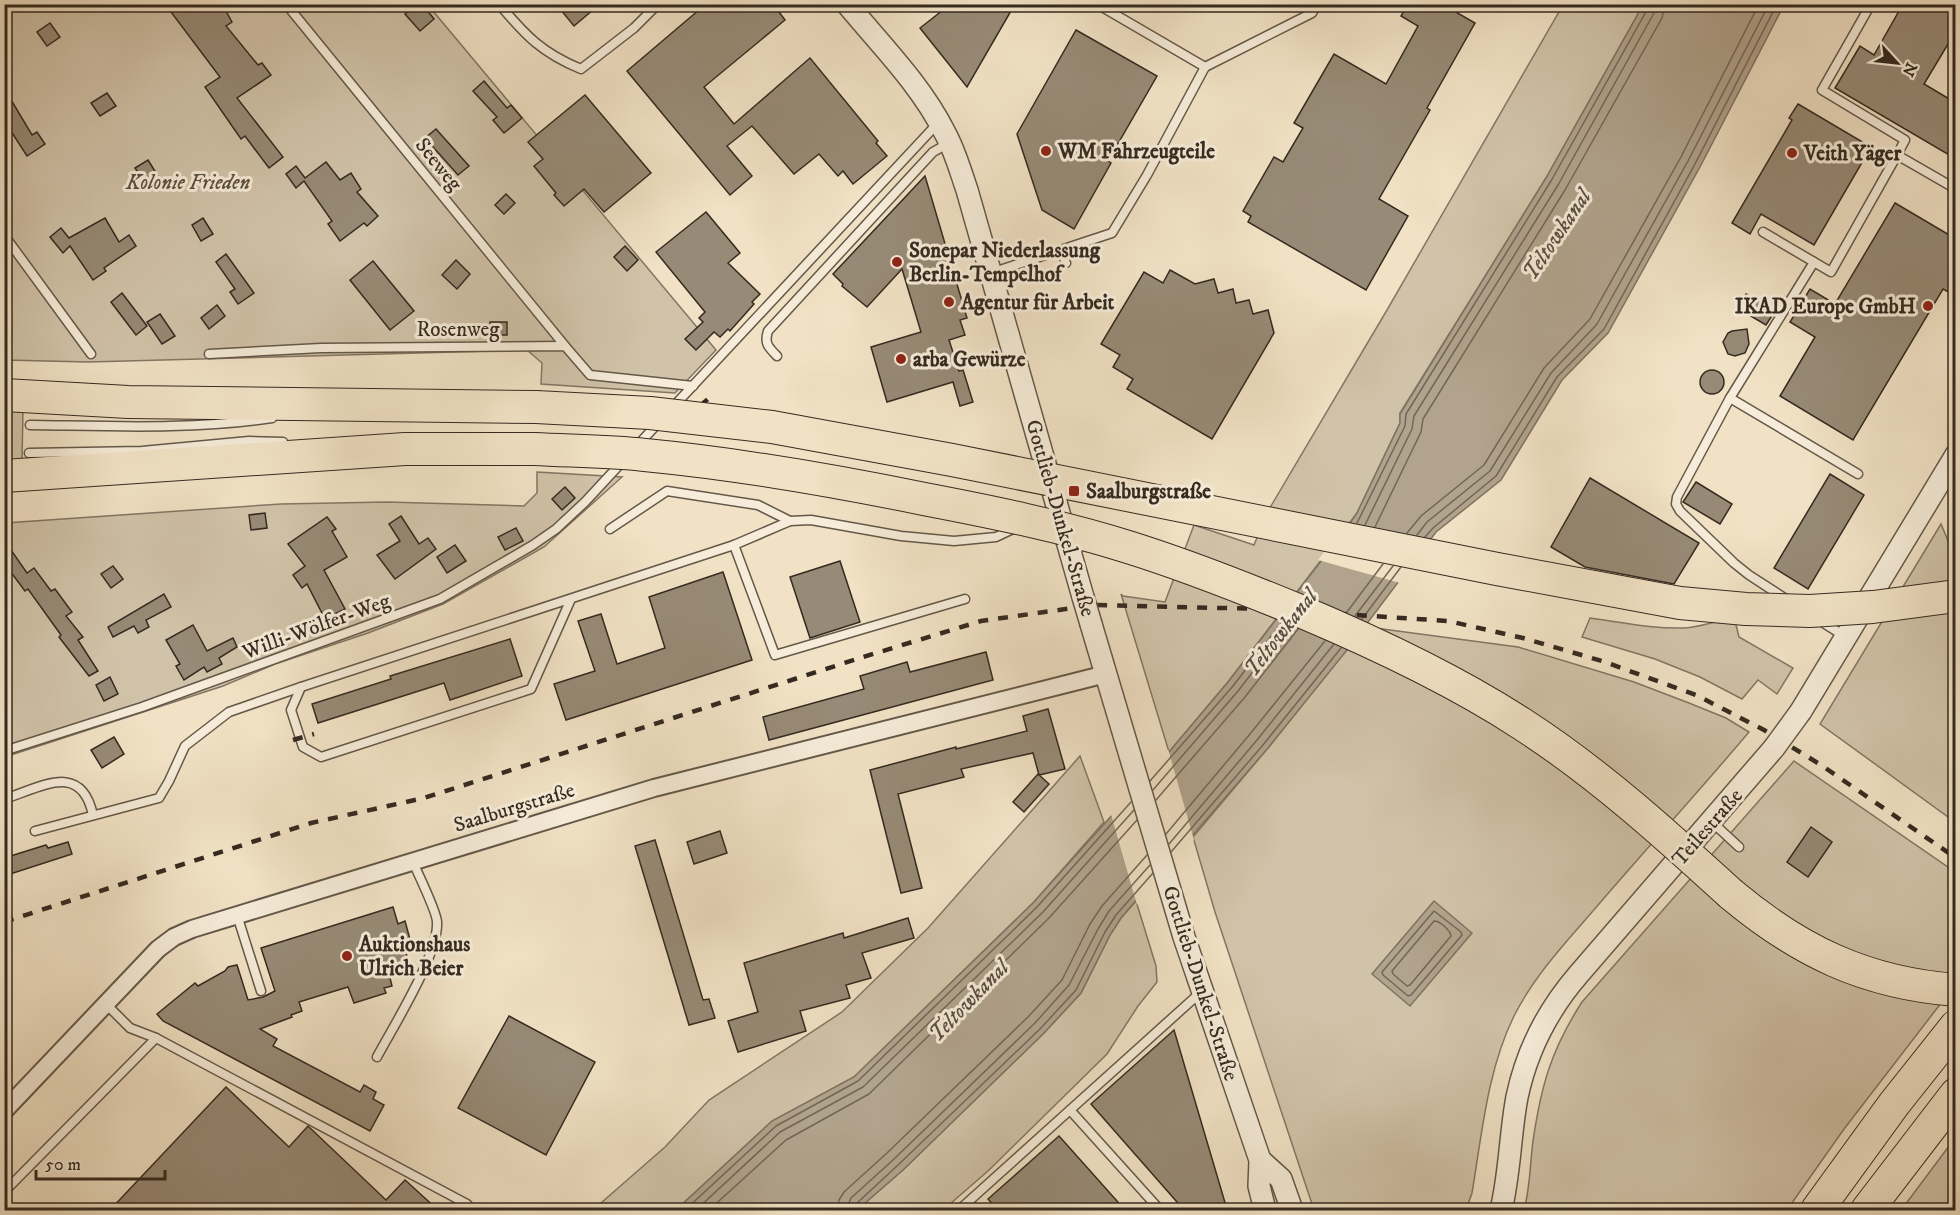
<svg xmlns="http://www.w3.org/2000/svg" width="1960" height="1215" font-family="'IM FELL DW Pica',serif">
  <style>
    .green { fill: #d1c3a9; stroke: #837664; stroke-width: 1.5 }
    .water { fill: #b1a38d; stroke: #7f7361; stroke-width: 1.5 }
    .pier { fill: #f1e2c5 }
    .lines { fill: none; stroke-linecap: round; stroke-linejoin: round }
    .shore { stroke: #736656; stroke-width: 1.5 }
    .building { fill: #978a76; stroke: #352a20; stroke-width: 1.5 }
    .service-casing { stroke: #645849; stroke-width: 11 }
    .minor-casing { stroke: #645849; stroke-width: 20 }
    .tertiary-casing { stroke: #645849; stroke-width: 24 }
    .motorway-casing { stroke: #352a20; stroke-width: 34 }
    .service { stroke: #f6ecd9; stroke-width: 8 }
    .minor { stroke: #f6ecd9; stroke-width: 16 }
    .tertiary { stroke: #f6ecd9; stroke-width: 21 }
    .motorway { stroke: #f1e2c5; stroke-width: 32 }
    .rail { stroke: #352a20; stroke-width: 4.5; stroke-dasharray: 10 10; stroke-linecap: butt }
    .tertiary-bridge-casing { stroke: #645849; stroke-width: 24; stroke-linecap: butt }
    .motorway-bridge-casing { stroke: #352a20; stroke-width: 34; stroke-linecap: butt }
    .tertiary-bridge { stroke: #f6ecd9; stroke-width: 21 }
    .motorway-bridge { stroke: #f1e2c5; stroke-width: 32 }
    .poi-dot { fill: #8f2418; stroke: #f6ecd9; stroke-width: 2 }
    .labels { text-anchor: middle; stroke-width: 6; stroke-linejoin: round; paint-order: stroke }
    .poi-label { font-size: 21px; font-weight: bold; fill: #352a20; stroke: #f6ecd9; text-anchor: start }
    .street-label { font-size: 21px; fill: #352a20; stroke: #f6ecd9 }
    .park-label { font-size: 21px; font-style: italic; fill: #5c5042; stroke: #f6ecd9 }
    .water-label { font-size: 22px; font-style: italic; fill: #5a4e41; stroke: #f6ecd9 }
  </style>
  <rect width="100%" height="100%" fill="#f1e2c5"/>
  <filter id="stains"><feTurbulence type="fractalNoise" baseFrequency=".00333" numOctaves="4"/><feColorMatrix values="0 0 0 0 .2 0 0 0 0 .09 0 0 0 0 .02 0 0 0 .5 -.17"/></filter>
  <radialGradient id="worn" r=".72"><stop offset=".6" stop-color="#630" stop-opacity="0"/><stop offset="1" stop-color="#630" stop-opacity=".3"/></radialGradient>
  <g class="green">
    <path d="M5 4 428 5 716 350 675 393 541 384 542 363 527 350 88 362 5 360Z"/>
    <path d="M1563 5H1643L1546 178 1400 413V423L1357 513 1228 682 1169 752 1121 594 1123 596 1165 602 1194 525 1254 545 1268 511 1387 310Z"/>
    <path d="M5 405 23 408 22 463 5 464Z"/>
    <path d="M537 472 622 477 544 547 443 604 368 633 275 664 223 686 5 757V523L281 504 387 502 524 506 537 493Z"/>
    <path d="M1941 524 1954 555H1955V822L1820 724Z"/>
    <path d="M1590 618C1621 622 1652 629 1684 628 1699 628 1721 618 1735 621L1739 637 1793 668 1777 694 1758 680 1742 699 1700 677 1655 659 1582 637Z"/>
    <path d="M1366 624 1375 628 1518 647 1634 682 1689 703 1726 718 1749 732C1700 790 1649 846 1599 904 1569 939 1535 974 1514 1016 1487 1071 1482 1134 1472 1193L1466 1210H1314L1215 912 1193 837 1268 748Z"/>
    <path d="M1080 756 1104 822 1033 903 854 1077 772 1121 676 1210H593L665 1147 709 1100 842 1012 928 928Z"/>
    <path d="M1794 761 1955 872V985L1844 1129 1787 1210H1524C1530 1189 1530 1164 1533 1141 1541 1086 1551 1050 1582 1002Z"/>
    <path d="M1136 901 1156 966 1157 982 1138 1006 1107 1054 988 1171 943 1210H857L903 1170 1044 1033 1081 993 1110 935 1121 918Z"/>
    <path d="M1955 1138V1210H1901L1902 1209Z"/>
  </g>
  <g class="water">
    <path d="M1643 5H1784L1700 167 1608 333 1562 380 1501 480 1436 532 1347 650 1268 748 1121 918 1110 935 1081 993 1044 1033 903 1170 857 1210H676L772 1121 854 1077 1033 903 1169 752 1228 682 1348 526 1357 513 1400 423V414L1546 178Z"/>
    <path d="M1434 901 1472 933 1410 1006 1372 974Z"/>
  </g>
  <g class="pier">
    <path d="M1345 525 1432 543 1400 583 1318 560Z"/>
    <path d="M1168 749 1194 840 1137 905 1110 811Z"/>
  </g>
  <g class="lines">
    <g class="shore">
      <path d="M1357 523 1405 426 1406 414 1551 181 1647 10 1648 4"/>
      <path d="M1365 525 1412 429 1414 416 1558 185 1654 13 1656 4"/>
      <path d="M1375 527 1421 432 1423 419 1565 190 1662 18 1665 4"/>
      <path d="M1407 533 1421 516 1484 465 1544 368 1590 319 1681 157 1759 4"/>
      <path d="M1417 535 1427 522 1490 471 1551 373 1597 324 1688 161 1769 4"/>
      <path d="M1425 537 1433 528 1496 476 1557 377 1604 329 1695 164 1777 4"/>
      <path d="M1347 612 1383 564"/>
      <path d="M1355 616 1393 566"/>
      <path d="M1362 619 1401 567"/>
      <path d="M1150 781 1233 686 1282 622"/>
      <path d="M1153 790 1238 691 1289 625"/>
      <path d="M1156 800 1245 697 1298 629"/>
      <path d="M1166 834 1250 734 1325 641"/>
      <path d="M1169 844 1257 740 1334 644"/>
      <path d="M1171 852 1263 745 1341 648"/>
      <path d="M1434 911 1461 932 1462 935 1411 995 1408 996 1383 975 1382 972Z"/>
      <path d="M1434 921C1440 921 1450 930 1451 936L1410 985 1407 986 1393 974 1392 971Z"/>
      <path d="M685 1210 776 1126 858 1081 1037 907 1131 802"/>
      <path d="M696 1210 780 1132 863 1087 1043 912 1134 810"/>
      <path d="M709 1210 786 1140 869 1094 1049 918 1137 820"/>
      <path d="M837 1210 839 1200 844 1192 887 1153 1028 1017 1062 980 1090 924 1102 906 1147 855"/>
      <path d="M846 1210 851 1198 893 1160 1035 1023 1069 985 1098 929 1109 911 1150 865"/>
      <path d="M854 1210 856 1204 898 1165 1040 1029 1076 990 1105 932 1116 915 1153 873"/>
    </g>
  </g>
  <g class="building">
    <path d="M165 4H222L232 22 226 26 258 65 262 63 271 75 237 98 283 157 269 168 245 136 241 139 205 87 220 77Z"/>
    <path d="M417 4H422L434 19 420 31 405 14Z"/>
    <path d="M556 4H600L574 26Z"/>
    <path d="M706 4H773L785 20 704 87 734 124 810 58 878 141 876 143 887 156 853 184 843 171 838 176 819 154 794 174 752 126 727 146 752 176 730 195 627 71Z"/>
    <path d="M942 4H1015L967 87 920 28 943 10Z"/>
    <path d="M1408 4H1442L1475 23 1427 108 1430 110 1379 199 1408 216 1366 290 1248 222 1251 216 1243 211 1274 157 1283 162 1303 128 1294 123 1334 54 1386 84 1418 26 1401 16Z"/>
    <path d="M1903 4H1956V41L1951 39 1924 84 1956 103V159L1835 88 1860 46 1874 55Z"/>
    <path d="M50 23 60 37 47 46 37 32Z"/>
    <path d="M1076 30 1157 76 1108 161 1111 163 1074 229 1042 210 1017 134Z"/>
    <path d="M484 81 507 108 511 105 522 118 504 133 493 120 497 117 473 91Z"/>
    <path d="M4 88 32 135 37 132 45 144 27 156 7 125H4Z"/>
    <path d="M107 93 116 106 100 116 91 103Z"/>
    <path d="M585 95 651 173 604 212 584 189 564 206 554 195 556 193 534 166 543 159 528 142Z"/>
    <path d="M1798 104 1871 147 1814 245 1761 214 1750 234 1732 223 1792 120 1789 118Z"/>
    <path d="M436 129 469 166 458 175 425 138Z"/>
    <path d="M148 160 158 176 146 185 135 168Z"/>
    <path d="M326 162 340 180 351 173 361 189 357 192 378 216 367 226 364 223 340 241 328 224 332 221 304 181 296 188 286 174 296 166 305 178Z"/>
    <path d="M925 176 967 318 960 320 965 335 949 340 959 371 963 370 973 402 960 406 953 382 887 402 871 347 921 332 902 269 867 307 842 286 843 284 833 274Z"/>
    <path d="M506 194 515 203 504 214 495 205Z"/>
    <path d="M1895 203 1956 239V296L1943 289 1853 440 1780 396 1815 337 1790 322 1810 289 1835 304Z"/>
    <path d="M706 212 740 253 728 263 760 294 752 302 754 304 730 331 728 329 720 337 714 332 696 350 685 339 703 322 699 318 705 312 656 252Z"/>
    <path d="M105 218 119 242 129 235 136 246 104 268 106 271 93 280 70 246 63 253 50 237 61 228 69 238Z"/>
    <path d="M203 218 213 234 201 241 192 225Z"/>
    <path d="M625 246 638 260 627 271 614 257Z"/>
    <path d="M226 254 254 293 238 304 230 292 235 289 216 262Z"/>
    <path d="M456 260 470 274 457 289 442 275Z"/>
    <path d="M373 261 414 311 390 330 350 280Z"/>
    <path d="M1170 270 1195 284 1214 279 1218 293 1233 289 1236 303 1249 300 1253 314 1268 310 1274 333 1212 439 1127 389 1133 379 1113 367 1120 355 1101 344 1144 272 1163 283Z"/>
    <path d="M122 293 147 326 136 335 111 302Z"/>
    <path d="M1746 294 1775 311 1766 325 1737 308Z"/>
    <path d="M217 305 225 316 209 329 201 318Z"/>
    <path d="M160 314 175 336 162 344 147 322Z"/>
    <rect x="490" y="322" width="17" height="13"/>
    <path d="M1747 329 1749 344 1745 353 1735 356 1728 354 1723 342 1728 333 1732 331Z"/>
    <circle cx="1712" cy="382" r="12"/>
    <path d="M1830 474 1864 495 1808 589 1774 568Z"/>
    <path d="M1590 478 1699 543 1674 584 1585 567 1551 547Z"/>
    <path d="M1696 482 1732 504 1720 524 1683 502Z"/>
    <path d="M565 487 575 498 562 510 552 499Z"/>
    <path d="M265 513 267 528 251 530 249 515Z"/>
    <path d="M401 516 419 544 428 538 436 549 395 579 377 555 400 541 389 524Z"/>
    <path d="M327 517 336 529 332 531 347 557 324 570 345 609 325 619 307 584 302 588 293 575 305 566 288 544Z"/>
    <path d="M516 528 523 541 505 550 498 537Z"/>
    <path d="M4 540 27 573 34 568 51 591 55 589 72 612 66 616 83 637 78 640 98 671 89 676 59 637 61 635 28 589 25 591 4 563Z"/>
    <path d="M455 545 466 561 447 573 437 557Z"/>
    <path d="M840 561 860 622 810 638 790 577Z"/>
    <path d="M113 566 123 579 111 588 101 574Z"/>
    <path d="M723 572 752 660 566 720 554 684 595 671 578 621 601 614 617 664 665 648 649 597Z"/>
    <path d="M164 594 171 607 146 620 149 627 138 633 134 626 113 637 108 627Z"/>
    <path d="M193 625 207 651 233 638 237 647 219 658 222 664 207 672 204 667 184 680 176 666 180 664 166 640Z"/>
    <path d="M510 639 522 676 450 700 444 683 318 723 312 704 391 679 390 676Z"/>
    <path d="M986 652 993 680 769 740 763 717 864 689 860 676 907 662 910 672Z"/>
    <path d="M110 677 118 694 104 701 96 685Z"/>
    <path d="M1048 709 1065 769 1039 775 1033 753 961 769 964 777 898 794 922 888 901 893 870 770 956 747V749L1027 731 1023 716Z"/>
    <path d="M114 737 124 754 102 768 91 750Z"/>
    <path d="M1038 774 1049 784 1024 812 1013 802Z"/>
    <path d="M1811 827 1832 842 1808 877 1787 862Z"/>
    <path d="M720 831 727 853 694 864 687 842Z"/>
    <path d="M655 840 703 1000 709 999 715 1018 689 1025 635 846Z"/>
    <path d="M68 842 72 854 4 876V858L46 845 48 848Z"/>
    <path d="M393 907 398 924 405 921 411 943 404 945 410 968 389 974 392 986 384 988 386 993 354 1003 348 987 299 1002 302 1011 291 1015 292 1017 260 1029 277 1039 273 1046 360 1092 364 1085 376 1092 373 1099 384 1105 370 1131 163 1021 157 1014 195 983 198 986 225 971 228 967 237 965 248 1000 263 997 275 991 261 948Z"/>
    <path d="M908 918 914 938 862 953 871 978 846 985 850 998 800 1011 806 1031 738 1052 728 1021 758 1012 744 963 843 933 844 938Z"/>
    <path d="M509 1016 595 1062 546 1155 458 1108Z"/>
    <path d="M1174 1030 1226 1206 1221 1210H1184L1091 1104Z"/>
    <path d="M226 1087 289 1147 308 1126 386 1200 405 1180 438 1210H110Z"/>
    <path d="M1059 1136 1125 1210H998L988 1199Z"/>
  </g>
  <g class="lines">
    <g class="service-casing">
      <g id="service">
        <path d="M286 4 565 346"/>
        <path d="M499 4C526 36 542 53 581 69L634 28 658 4"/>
        <path d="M1097 4 1205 67"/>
        <path d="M1871 4 1822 90 1905 140 1897 155 1956 189"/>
        <path d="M1763 232 1831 272 1897 155"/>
        <path d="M4 235 91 354"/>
        <path d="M1061 251 1066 263"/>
        <path d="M991 273 1112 233 1147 175 1205 67 1312 13 1317 4"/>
        <path d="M209 354 321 348 565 346 590 375 693 386"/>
        <path d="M777 356C768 347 764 343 768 331L933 152 949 143"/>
        <path d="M1730 398 1858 474"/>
        <path d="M673 407 938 123"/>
        <path d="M30 425C109 426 195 430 272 418"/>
        <path d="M636 447 660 421"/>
        <path d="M29 453 142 451 249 441 283 442"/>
        <path d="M610 529 667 491 758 505 790 521"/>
        <path d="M734 545 775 655 965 599"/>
        <path d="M571 599 531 689 321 757 303 747 291 710 301 687 734 545 790 521 811 520 901 536 954 541 996 537 1015 528"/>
        <path d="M1786 599 1749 575 1734 563 1680 511 1676 504 1677 497 1730 398 1814 262"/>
        <path d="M1819 620 1846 637"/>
        <path d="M4 751 142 707 440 599 533 545 556 529 585 502 623 461"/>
        <path d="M4 799C42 787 81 761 93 815"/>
        <path d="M1712 822 1739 847"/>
        <path d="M35 831 159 798 169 781 185 746 229 712 301 687"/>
        <path d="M237 915 261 991"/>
        <path d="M156 1038 467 1204 472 1210"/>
        <path d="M377 1057C393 1027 439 954 437 922 437 912 418 874 413 862"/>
        <path d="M1070 1110 1201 992"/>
        <path d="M4 1192 156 1038 130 1028 106 1004"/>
        <path d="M959 1210 1070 1110 1160 1210"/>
      </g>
    </g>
    <g class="minor-casing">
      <path id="minor" d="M4 1111 158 949 174 937 192 929 654 788 1106 674"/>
    </g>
    <g class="tertiary-casing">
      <g id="tertiary">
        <path d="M847 4C881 45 921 85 945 133 955 151 960 170 967 190L1083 597"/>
        <path d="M1091 624 1184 937 1260 1160 1259 1186 1265 1210"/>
        <path d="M1801 711 1956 455"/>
        <path d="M1260 1160 1281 1179 1292 1210"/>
        <path d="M1501 1210C1510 1173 1510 1134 1517 1097 1527 1050 1547 1011 1578 975L1774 748"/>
      </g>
    </g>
    <g class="motorway-casing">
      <g id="motorway">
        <path d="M4 395 128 402 536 407"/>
        <path d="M4 476 405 449H534"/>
        <path d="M1731 894C1799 951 1865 983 1956 990"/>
        <path d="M1817 1210 1894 1104 1956 1026"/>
        <path d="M1867 1210 1956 1094"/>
      </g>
    </g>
    <use href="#service" class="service"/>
    <use href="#minor" class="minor"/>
    <use href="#tertiary" class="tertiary"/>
    <use href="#motorway" class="motorway"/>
    <g class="rail">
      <path d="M700 406 708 399"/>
      <path d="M293 740 314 734"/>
      <path d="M4 922 311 823 424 798 860 658 981 621 1094 605 1265 609 1448 621 1523 638 1602 661 1696 695 1764 730 1821 765 1956 858"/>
    </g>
    <g class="tertiary-bridge-casing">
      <g id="tertiary-bridge">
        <path d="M1083 597 1091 624"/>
        <path d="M1774 748 1801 711"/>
      </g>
    </g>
    <g class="motorway-bridge-casing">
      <g id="motorway-bridge">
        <path d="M536 407 650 413 772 427 952 460 1497 569 1680 603 1746 609 1810 611 1873 607 1956 596"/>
        <path d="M534 449C571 451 608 451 645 455 739 464 831 480 924 499 992 512 1061 526 1128 547 1186 565 1244 588 1300 611 1376 643 1453 679 1522 724 1598 773 1664 833 1731 894"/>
      </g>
    </g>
    <use href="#tertiary-bridge" class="tertiary-bridge"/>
    <use href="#motorway-bridge" class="motorway-bridge"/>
  </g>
  <g class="poi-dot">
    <circle cx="1046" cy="151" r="6"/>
    <circle cx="1792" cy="153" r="6"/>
    <circle cx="897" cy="262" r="6"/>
    <circle cx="949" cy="302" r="6"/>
    <circle cx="1928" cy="306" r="6"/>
    <circle cx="901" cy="359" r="6"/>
    <rect x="1068" y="485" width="12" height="12" rx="3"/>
    <circle cx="347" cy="956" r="6"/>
  </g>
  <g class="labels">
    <g class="poi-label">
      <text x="1058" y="158">WM Fahrzeugteile</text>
      <text x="1804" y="160">Veith Yäger</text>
      <text x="909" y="257">Sonepar Niederlassung<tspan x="909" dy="24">Berlin-Tempelhof</tspan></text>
      <text x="961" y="309">Agentur für Arbeit</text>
      <text x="1916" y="313" text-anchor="end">IKAD Europe GmbH</text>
      <text x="913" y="366">arba Gewürze</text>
      <text x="1086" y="498">Saalburgstraße</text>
      <text x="359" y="951">Auktionshaus<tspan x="359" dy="24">Ulrich Beier</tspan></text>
    </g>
    <g class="street-label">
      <text transform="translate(439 164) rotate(51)" y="7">Seeweg</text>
      <text x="458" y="336">Rosenweg</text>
      <text transform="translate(1061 518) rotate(74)" y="7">Gottlieb-Dunkel-Straße</text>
      <text transform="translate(316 626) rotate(-20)" y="7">Willi-Wölfer-Weg</text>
      <text transform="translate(514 807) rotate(-17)" y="7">Saalburgstraße</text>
      <text transform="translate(1707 827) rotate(-49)" y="7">Teilestraße</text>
      <text transform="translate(1201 983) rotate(72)" y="7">Gottlieb-Dunkel-Straße</text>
    </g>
    <g class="park-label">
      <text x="188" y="189">Kolonie Frieden</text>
    </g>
    <g class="water-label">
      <text transform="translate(1556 234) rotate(-56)" y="8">Teltowkanal</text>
      <text transform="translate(1280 632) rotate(-52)" y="8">Teltowkanal</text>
      <text transform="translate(968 1000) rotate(-46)" y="8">Teltowkanal</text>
    </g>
  </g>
  <rect width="1960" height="1215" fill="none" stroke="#f1e2c5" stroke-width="24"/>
  <rect x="6" y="6" width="1948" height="1203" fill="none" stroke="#352a20" stroke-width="3"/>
  <rect x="12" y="12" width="1936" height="1191" fill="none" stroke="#352a20" stroke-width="1.5"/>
  <g transform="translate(1897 63) rotate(117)" stroke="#f6ecd9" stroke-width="4.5" paint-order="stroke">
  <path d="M0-4.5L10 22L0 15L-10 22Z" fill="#352a20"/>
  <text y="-9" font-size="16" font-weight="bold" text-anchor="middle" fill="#352a20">N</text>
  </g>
  <path d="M36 1170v9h129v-9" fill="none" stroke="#352a20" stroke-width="3"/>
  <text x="45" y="1170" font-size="18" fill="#352a20" stroke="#f6ecd9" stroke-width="4.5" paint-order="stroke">50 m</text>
  <rect width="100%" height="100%" filter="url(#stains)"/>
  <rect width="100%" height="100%" fill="url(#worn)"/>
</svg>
